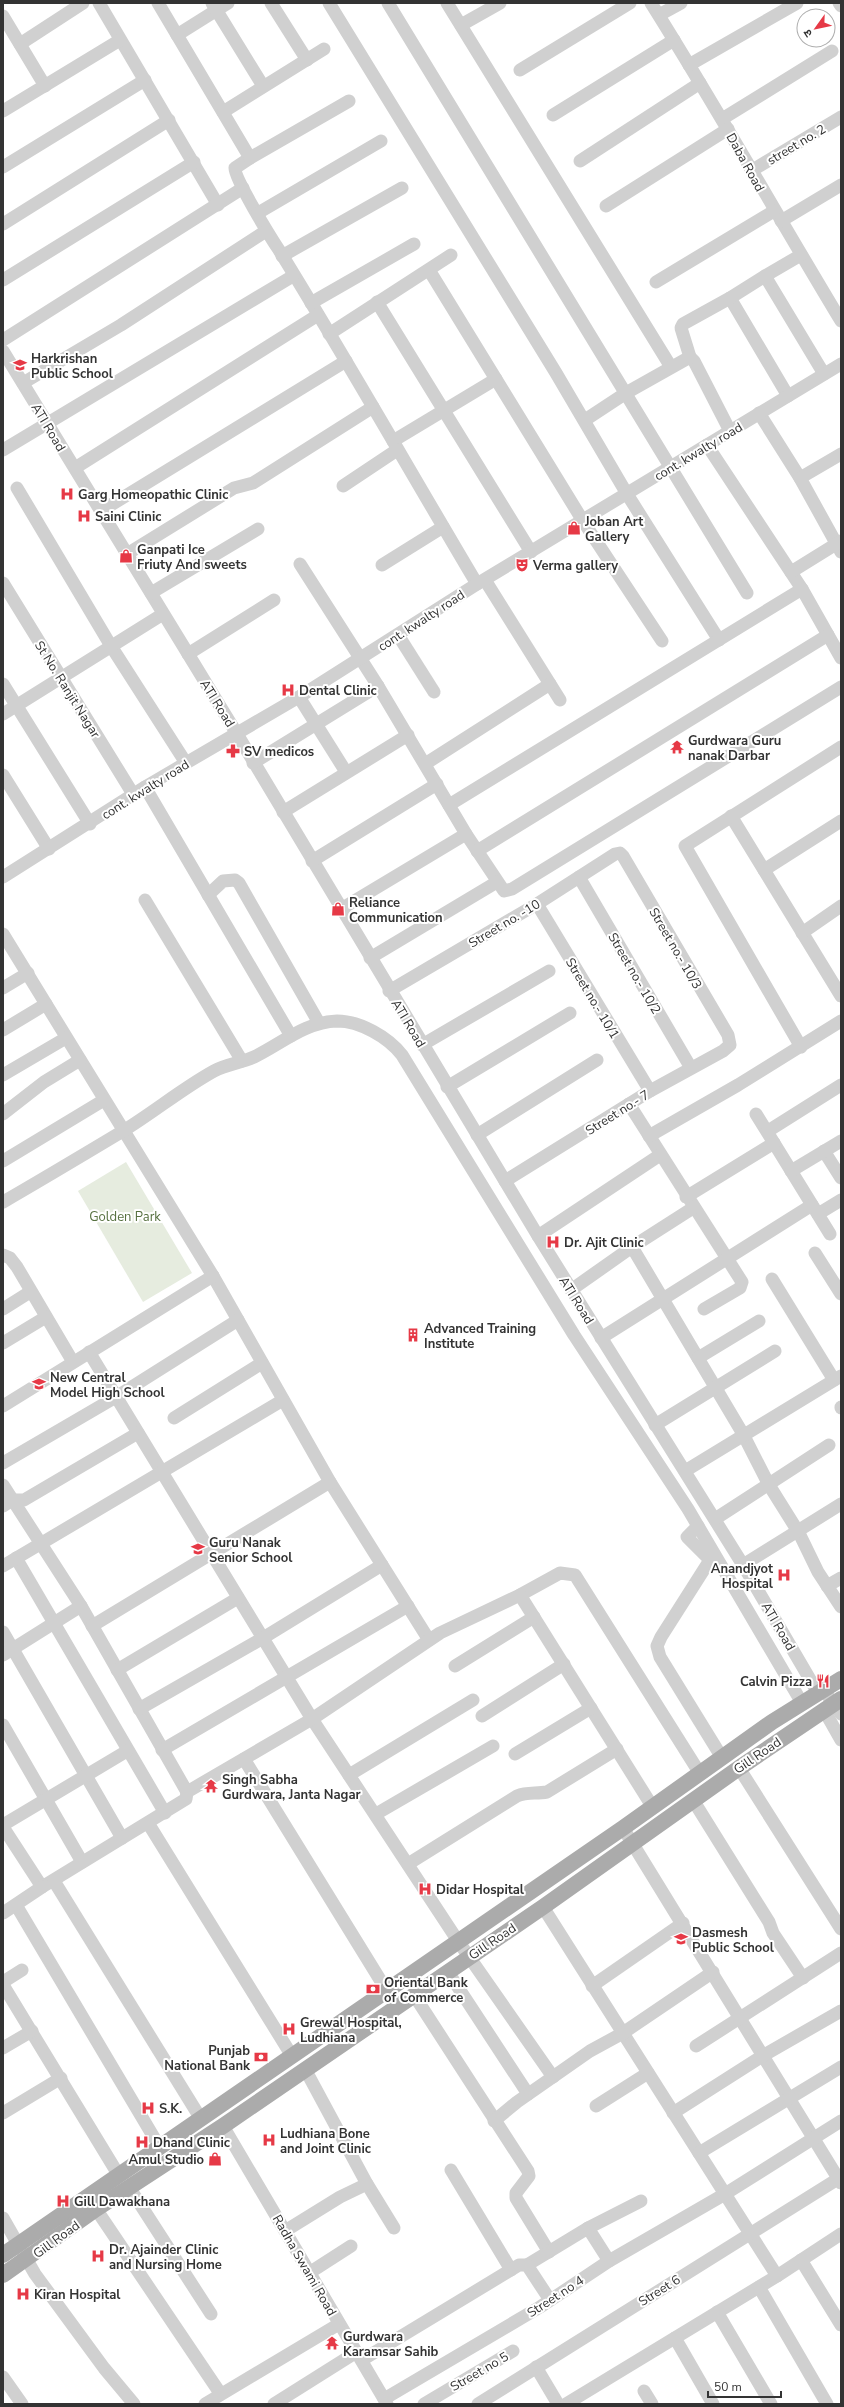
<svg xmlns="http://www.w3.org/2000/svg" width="844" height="2407" font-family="'Nunito Sans','Noto Sans Devanagari',sans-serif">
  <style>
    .green { fill: #e6ecdf }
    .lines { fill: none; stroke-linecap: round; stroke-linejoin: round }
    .minor { stroke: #d0d0d0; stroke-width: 13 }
    .major { stroke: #ababab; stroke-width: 16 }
    .labels { text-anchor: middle; stroke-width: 4; stroke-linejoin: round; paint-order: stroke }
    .street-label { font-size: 13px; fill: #333; stroke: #fff }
    .poi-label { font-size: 13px; font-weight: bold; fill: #333; stroke: #fff; text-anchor: start }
    .park-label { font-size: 13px; fill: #56703f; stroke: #fff }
  </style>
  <rect width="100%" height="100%" fill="#fff"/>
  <path class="green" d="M126 1162 192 1273 143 1302 78 1191Z"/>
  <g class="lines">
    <g class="minor">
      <path d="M99 3 218 205"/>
      <path d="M158 3 177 35 228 3"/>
      <path d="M212 3 263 86"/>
      <path d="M271 3 307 60"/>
      <path d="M329 3 556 373 627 494 719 640"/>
      <path d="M388 3 747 593"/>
      <path d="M447 3 671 367"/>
      <path d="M651 3C717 108 777 215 841 321"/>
      <path d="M839 3 841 6"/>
      <path d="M659 15 681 3"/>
      <path d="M3 16 45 86"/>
      <path d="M461 25 500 3"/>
      <path d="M177 35 250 158 235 168C234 178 271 238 279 250 347 360 411 473 477 584"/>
      <path d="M20 44 83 3"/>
      <path d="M689 65 797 3"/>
      <path d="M520 70 630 3"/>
      <path d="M3 111 120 40"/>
      <path d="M223 112 324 49"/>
      <path d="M553 115 674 40"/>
      <path d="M722 119 832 51"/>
      <path d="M250 158 349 101"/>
      <path d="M580 161 700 83"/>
      <path d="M3 167 145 80"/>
      <path d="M751 171 841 117"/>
      <path d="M606 206 728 129"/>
      <path d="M258 213 381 141"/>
      <path d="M781 221 841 185"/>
      <path d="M3 224 169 120"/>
      <path d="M801 255 765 276 824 374"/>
      <path d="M282 256 402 188"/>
      <path d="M429 270 583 521 662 641"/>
      <path d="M765 276 730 298 788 396"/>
      <path d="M3 280 194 162"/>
      <path d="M656 282 774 211"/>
      <path d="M730 298 683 324 681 328 690 357 694 361 730 431"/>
      <path d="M377 302 531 552"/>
      <path d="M311 303 414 244"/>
      <path d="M329 334 451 255"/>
      <path d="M3 340 243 188"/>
      <path d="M3 351 237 734 538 1236 743 1565 818 1693"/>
      <path d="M23 383 121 325 266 231"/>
      <path d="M759 413 800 478 841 552"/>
      <path d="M585 420 626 393 690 357"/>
      <path d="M393 441 496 379"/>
      <path d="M707 445 802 589 841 658"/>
      <path d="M3 450 293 276"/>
      <path d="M75 468 318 315"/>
      <path d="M800 478 841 454"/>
      <path d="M343 486 397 450"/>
      <path d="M17 488 111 646 186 763"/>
      <path d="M101 511 346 361"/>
      <path d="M127 554 234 488 253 483 373 407"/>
      <path d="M300 564 378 686 466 834 504 891 512 889 841 687"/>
      <path d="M382 565 443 527"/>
      <path d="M791 572 841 541"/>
      <path d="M485 580 560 700"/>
      <path d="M3 583 133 794"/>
      <path d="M151 593 258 529"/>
      <path d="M398 635 434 692"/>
      <path d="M188 654 274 600"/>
      <path d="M3 684 90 824"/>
      <path d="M299 697 346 772"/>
      <path d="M3 714 163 614"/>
      <path d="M253 763 378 686"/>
      <path d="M425 764 550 684"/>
      <path d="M3 775 49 849"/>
      <path d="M145 787 291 1036"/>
      <path d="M449 805 802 589"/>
      <path d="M283 812 408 735"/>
      <path d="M731 816 841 996"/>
      <path d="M477 851 828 635"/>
      <path d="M312 861 437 784"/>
      <path d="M764 870 841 821"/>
      <path d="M3 877 145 787 299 697 477 584 841 364"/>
      <path d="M579 877 691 1068"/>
      <path d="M208 895 223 881 235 880 239 883 319 1023"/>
      <path d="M145 900 242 1061"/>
      <path d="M537 904 650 1091"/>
      <path d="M341 909 466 834"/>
      <path d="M802 933 841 906"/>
      <path d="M3 934 213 1276 330 1482 429 1640"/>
      <path d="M370 958 497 882"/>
      <path d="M3 988 28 973"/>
      <path d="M389 991 537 904 615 854 620 853 623 856 728 1035 730 1045 723 1051 650 1091 505 1181"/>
      <path d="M3 1030 46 1004"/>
      <path d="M422 1045 549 971"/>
      <path d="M801 1047 685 846 841 747"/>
      <path d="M3 1075 66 1038"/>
      <path d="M447 1087 570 1013"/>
      <path d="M629 1104 742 1282 740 1288 704 1309"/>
      <path d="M3 1114 44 1082 80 1060"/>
      <path d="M756 1114 830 1234"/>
      <path d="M768 1131 841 1085"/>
      <path d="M477 1135 597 1060"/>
      <path d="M649 1136 738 1085 841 1021"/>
      <path d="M824 1151 841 1178"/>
      <path d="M3 1161 104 1100"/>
      <path d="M791 1171 841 1141"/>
      <path d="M686 1197 774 1143"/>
      <path d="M3 1202C43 1179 83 1155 123 1131 154 1112 183 1088 214 1071 227 1064 241 1063 254 1057 281 1044 305 1022 337 1021 360 1021 388 1037 402 1055L574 1335 688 1509 802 1703"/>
      <path d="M818 1214 841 1200"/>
      <path d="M538 1236 660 1155"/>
      <path d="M632 1247 743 1434 769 1485 799 1533 818 1572 841 1607"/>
      <path d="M815 1253 841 1294"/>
      <path d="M3 1255 10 1258 17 1267 73 1362"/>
      <path d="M772 1279 834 1380"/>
      <path d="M571 1290 632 1247 693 1208"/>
      <path d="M3 1309 30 1292"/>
      <path d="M601 1338 812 1205"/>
      <path d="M3 1343 46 1317"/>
      <path d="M89 1352 312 1719 458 1941 553 2077"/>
      <path d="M698 1358 759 1321"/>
      <path d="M3 1406 213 1276"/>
      <path d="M841 1407V1408"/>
      <path d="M174 1418 262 1363"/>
      <path d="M655 1425 775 1351"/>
      <path d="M3 1463 116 1397 238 1320"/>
      <path d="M685 1471 841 1376"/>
      <path d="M3 1485 81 1606 187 1792 312 1719 440 1633 520 1595 560 1573 575 1575 699 1772"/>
      <path d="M3 1506 12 1500H24L138 1433"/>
      <path d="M715 1519 829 1445"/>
      <path d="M698 1526 687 1537 710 1560 661 1637 657 1646 660 1657 721 1756"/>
      <path d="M16 1558 165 1813"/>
      <path d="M743 1565 841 1504"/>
      <path d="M3 1566 283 1400"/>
      <path d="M827 1586 841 1578"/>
      <path d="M520 1595 652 1806"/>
      <path d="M92 1626 330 1482"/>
      <path d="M3 1632 122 1838"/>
      <path d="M3 1655 81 1606"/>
      <path d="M455 1666 534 1617"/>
      <path d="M117 1670 238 1598"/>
      <path d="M828 1696 841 1714"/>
      <path d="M139 1709 263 1638 382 1565"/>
      <path d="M824 1710 841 1740"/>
      <path d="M482 1716 564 1664"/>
      <path d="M3 1725 82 1862"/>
      <path d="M162 1750 408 1606"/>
      <path d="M515 1754 591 1708"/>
      <path d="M244 1759 387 1991"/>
      <path d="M739 1768 841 1929"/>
      <path d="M349 1775 473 1700"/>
      <path d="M693 1800 769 1922 773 1933 803 1978"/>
      <path d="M376 1814 493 1746"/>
      <path d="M148 1823 292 2056"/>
      <path d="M3 1825 127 1751"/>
      <path d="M3 1827 42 1887 186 1799 187 1792"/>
      <path d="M623 1828 841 2183"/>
      <path d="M408 1864 517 1796C527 1792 536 1794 547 1792L617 1749"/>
      <path d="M54 1881 201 2119"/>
      <path d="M16 1905 159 2146"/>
      <path d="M543 1907 777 2276"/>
      <path d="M3 1913 42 1887"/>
      <path d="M448 1972 528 2094"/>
      <path d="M3 1982 22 1970"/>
      <path d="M3 1985 118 2174"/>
      <path d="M592 1986 683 1923"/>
      <path d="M414 1995 528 2171 529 2176 516 2193V2198L549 2252"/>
      <path d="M696 2046 841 1953"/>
      <path d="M3 2048 32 2031"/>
      <path d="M305 2069 367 2184 394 2228"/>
      <path d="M596 2106 648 2073"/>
      <path d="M3 2113 61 2078"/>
      <path d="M673 2113 764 2055 841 2011"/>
      <path d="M494 2121 517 2102 590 2051 623 2033 713 1972"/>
      <path d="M223 2126 387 2404"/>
      <path d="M699 2153 841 2067"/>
      <path d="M451 2170 511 2270"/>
      <path d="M129 2187 211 2314"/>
      <path d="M96 2209 220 2393"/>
      <path d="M3 2218 35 2274 104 2368 134 2404"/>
      <path d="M588 2228 641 2201"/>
      <path d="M285 2231 340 2197 367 2184"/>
      <path d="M801 2260 841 2325"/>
      <path d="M527 2265 588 2228 609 2261"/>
      <path d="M309 2273 351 2246"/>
      <path d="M759 2287 827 2404"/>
      <path d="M717 2312 771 2404"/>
      <path d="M675 2338 713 2404"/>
      <path d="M362 2360 519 2265H527L550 2300"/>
      <path d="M536 2367 558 2404"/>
      <path d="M3 2377 22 2404"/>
      <path d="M644 2391 652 2404"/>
      <path d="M384 2399 540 2307 609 2261 725 2194 841 2121"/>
      <path d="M205 2404 339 2324"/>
      <path d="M274 2404 355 2353"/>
      <path d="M424 2404 513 2351"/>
      <path d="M478 2404 841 2177"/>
      <path d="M566 2404 777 2276 841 2234"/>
    </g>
    <g class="major">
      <path d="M3 2255 623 1828 772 1722 841 1679"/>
      <path d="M3 2275 96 2209 223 2126 543 1907 739 1768 841 1699"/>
    </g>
  </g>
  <defs>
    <g id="school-bare" transform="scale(1.08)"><path d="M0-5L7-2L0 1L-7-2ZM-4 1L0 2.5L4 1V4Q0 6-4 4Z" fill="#e63946" stroke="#fff" stroke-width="2.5" paint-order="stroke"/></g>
    <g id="hospital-bare" transform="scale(1.08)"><path d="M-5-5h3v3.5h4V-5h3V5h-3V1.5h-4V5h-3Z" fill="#e63946" stroke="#fff" stroke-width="2.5" paint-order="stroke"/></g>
    <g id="shop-bare" transform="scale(1.08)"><path d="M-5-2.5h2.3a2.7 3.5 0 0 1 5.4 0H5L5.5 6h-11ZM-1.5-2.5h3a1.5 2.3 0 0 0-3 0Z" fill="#e63946" stroke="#fff" stroke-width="2.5" paint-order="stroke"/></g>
    <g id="theatre-bare" transform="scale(1.08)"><path d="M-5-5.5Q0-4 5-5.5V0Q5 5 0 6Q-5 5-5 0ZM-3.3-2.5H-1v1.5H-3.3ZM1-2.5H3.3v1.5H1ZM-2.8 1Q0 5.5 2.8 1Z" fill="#e63946" stroke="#fff" stroke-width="2.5" paint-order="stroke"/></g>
    <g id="temple-bare" transform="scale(1.08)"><path d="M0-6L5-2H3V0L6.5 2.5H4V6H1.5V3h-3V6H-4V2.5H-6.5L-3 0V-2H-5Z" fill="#e63946" stroke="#fff" stroke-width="2.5" paint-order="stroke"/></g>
    <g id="pharmacy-bare" transform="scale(1.08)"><path d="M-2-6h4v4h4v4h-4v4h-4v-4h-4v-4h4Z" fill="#e63946" stroke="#fff" stroke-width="2.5" paint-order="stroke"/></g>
    <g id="building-bare" transform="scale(1.08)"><path d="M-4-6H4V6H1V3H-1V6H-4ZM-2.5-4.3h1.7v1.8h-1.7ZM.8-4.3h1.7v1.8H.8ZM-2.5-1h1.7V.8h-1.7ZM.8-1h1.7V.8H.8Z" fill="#e63946" stroke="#fff" stroke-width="2.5" paint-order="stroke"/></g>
    <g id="restaurant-bare" transform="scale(1.08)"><path d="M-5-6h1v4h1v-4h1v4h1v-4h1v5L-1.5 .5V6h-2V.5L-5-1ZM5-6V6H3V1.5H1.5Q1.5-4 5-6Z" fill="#e63946" stroke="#fff" stroke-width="2.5" paint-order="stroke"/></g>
    <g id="bank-bare" transform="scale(1.08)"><path d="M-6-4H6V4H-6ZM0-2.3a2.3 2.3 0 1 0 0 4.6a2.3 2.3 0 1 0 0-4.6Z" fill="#e63946" stroke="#fff" stroke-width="2.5" paint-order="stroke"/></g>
  </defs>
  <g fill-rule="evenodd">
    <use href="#school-bare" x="20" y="365"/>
    <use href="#hospital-bare" x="67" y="494"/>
    <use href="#hospital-bare" x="84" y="516"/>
    <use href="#shop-bare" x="574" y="528"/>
    <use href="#shop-bare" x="126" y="556"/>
    <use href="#theatre-bare" x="522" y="565"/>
    <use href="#hospital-bare" x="288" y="690"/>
    <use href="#temple-bare" x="677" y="747"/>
    <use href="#pharmacy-bare" x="233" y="751"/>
    <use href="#shop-bare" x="338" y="909"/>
    <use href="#hospital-bare" x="553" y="1242"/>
    <use href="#building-bare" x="413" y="1335"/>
    <use href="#school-bare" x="39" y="1384"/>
    <use href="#school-bare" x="198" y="1549"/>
    <use href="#hospital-bare" x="784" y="1575"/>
    <use href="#restaurant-bare" x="823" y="1681"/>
    <use href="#temple-bare" x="211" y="1786"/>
    <use href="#hospital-bare" x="425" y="1889"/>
    <use href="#school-bare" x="681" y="1939"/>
    <use href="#bank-bare" x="373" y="1989"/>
    <use href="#hospital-bare" x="289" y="2029"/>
    <use href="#bank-bare" x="261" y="2057"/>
    <use href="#hospital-bare" x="148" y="2108"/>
    <use href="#hospital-bare" x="269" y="2140"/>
    <use href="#hospital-bare" x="142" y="2142"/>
    <use href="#shop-bare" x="215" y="2159"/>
    <use href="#hospital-bare" x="63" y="2201"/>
    <use href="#hospital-bare" x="98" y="2256"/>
    <use href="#hospital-bare" x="23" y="2294"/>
    <use href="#temple-bare" x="332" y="2343"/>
  </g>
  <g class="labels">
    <g class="street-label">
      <text transform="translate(796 144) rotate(-31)" y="5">street no. 2</text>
      <text transform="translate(746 162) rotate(61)" y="5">Daba Road</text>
      <text transform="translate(49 427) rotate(59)" y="5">ATI Road</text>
      <text transform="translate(698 451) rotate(-31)" y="5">cont. kwalty road</text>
      <text transform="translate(421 620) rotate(-33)" y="5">cont. kwalty road</text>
      <text transform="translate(68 689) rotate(58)" y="5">St No. Ranjit Nagar</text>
      <text transform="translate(218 703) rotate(58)" y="5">ATI Road</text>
      <text transform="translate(145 789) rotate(-32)" y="5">cont. kwalty road</text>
      <text transform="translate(504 923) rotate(-31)" y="5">Street no. -10</text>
      <text transform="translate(676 948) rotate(60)" y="5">Street no.- 10/3</text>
      <text transform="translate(635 973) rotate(60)" y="5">Street no.- 10/2</text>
      <text transform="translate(593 998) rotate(59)" y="5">Street no.- 10/1</text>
      <text transform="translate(409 1023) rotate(59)" y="5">ATI Road</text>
      <text transform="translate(617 1112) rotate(-32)" y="5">Street no.- 7</text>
      <text transform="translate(577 1300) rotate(58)" y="5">ATI Road</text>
      <text transform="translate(779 1626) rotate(60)" y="5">ATI Road</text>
      <text transform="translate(757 1755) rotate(-34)" y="5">Gill Road</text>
      <text transform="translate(492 1941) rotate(-34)" y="5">Gill Road</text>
      <text transform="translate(56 2239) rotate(-36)" y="5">Gill Road</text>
      <text transform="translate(305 2265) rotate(60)" y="5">Radha Swami Road</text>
      <text transform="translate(659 2290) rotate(-32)" y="5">Street 6</text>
      <text transform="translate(555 2296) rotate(-33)" y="5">Street no 4</text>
      <text transform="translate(479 2371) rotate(-30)" y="5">Street no 5</text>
    </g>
    <g class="poi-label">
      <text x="31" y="363">Harkrishan<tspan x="31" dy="15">Public School</tspan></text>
      <text x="78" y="499">Garg Homeopathic Clinic</text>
      <text x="95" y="521">Saini Clinic</text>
      <text x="585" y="526">Joban Art<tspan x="585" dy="15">Gallery</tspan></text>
      <text x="137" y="554">Ganpati Ice<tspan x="137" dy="15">Friuty And sweets</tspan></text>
      <text x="533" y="570">Verma gallery</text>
      <text x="299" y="695">Dental Clinic</text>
      <text x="688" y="745">Gurdwara Guru<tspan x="688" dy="15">nanak Darbar</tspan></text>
      <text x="244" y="756">SV medicos</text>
      <text x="349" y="907">Reliance<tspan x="349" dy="15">Communication</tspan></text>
      <text x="564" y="1247">Dr. Ajit Clinic</text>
      <text x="424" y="1333">Advanced Training<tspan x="424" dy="15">Institute</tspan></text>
      <text x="50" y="1382">New Central<tspan x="50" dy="15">Model High School</tspan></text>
      <text x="209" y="1547">Guru Nanak<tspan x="209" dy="15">Senior School</tspan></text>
      <text x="773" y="1573" text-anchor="end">Anandjyot<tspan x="773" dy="15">Hospital</tspan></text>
      <text x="812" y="1686" text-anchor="end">Calvin Pizza</text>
      <text x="222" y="1784">Singh Sabha<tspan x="222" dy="15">Gurdwara, Janta Nagar</tspan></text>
      <text x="436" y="1894">Didar Hospital</text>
      <text x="692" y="1937">Dasmesh<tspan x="692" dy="15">Public School</tspan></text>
      <text x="384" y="1987">Oriental Bank<tspan x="384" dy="15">of Commerce</tspan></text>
      <text x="300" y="2027">Grewal Hospital,<tspan x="300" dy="15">Ludhiana</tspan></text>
      <text x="250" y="2055" text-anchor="end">Punjab<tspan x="250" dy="15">National Bank</tspan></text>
      <text x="159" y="2113">S.K.</text>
      <text x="280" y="2138">Ludhiana Bone<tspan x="280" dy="15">and Joint Clinic</tspan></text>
      <text x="153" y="2147">Dhand Clinic</text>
      <text x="204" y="2164" text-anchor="end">Amul Studio</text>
      <text x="74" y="2206">Gill Dawakhana</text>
      <text x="109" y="2254">Dr. Ajainder Clinic<tspan x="109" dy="15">and Nursing Home</tspan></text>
      <text x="34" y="2299">Kiran Hospital</text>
      <text x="343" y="2341">Gurdwara<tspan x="343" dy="15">Karamsar Sahib</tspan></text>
    </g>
    <g class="park-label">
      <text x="125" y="1221">Golden Park</text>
    </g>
  </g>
  <rect width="844" height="2407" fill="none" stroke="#333333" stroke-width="8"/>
  <g transform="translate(816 28) rotate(237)"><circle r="19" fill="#ffffff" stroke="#adadad"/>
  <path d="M0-3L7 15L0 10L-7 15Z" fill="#e63946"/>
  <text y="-6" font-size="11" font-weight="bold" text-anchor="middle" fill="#333333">उ</text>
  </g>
  <path d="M708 2391v6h73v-6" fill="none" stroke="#333333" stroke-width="2"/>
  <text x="714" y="2391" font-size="12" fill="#333333" stroke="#ffffff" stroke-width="3" paint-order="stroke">50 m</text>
</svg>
